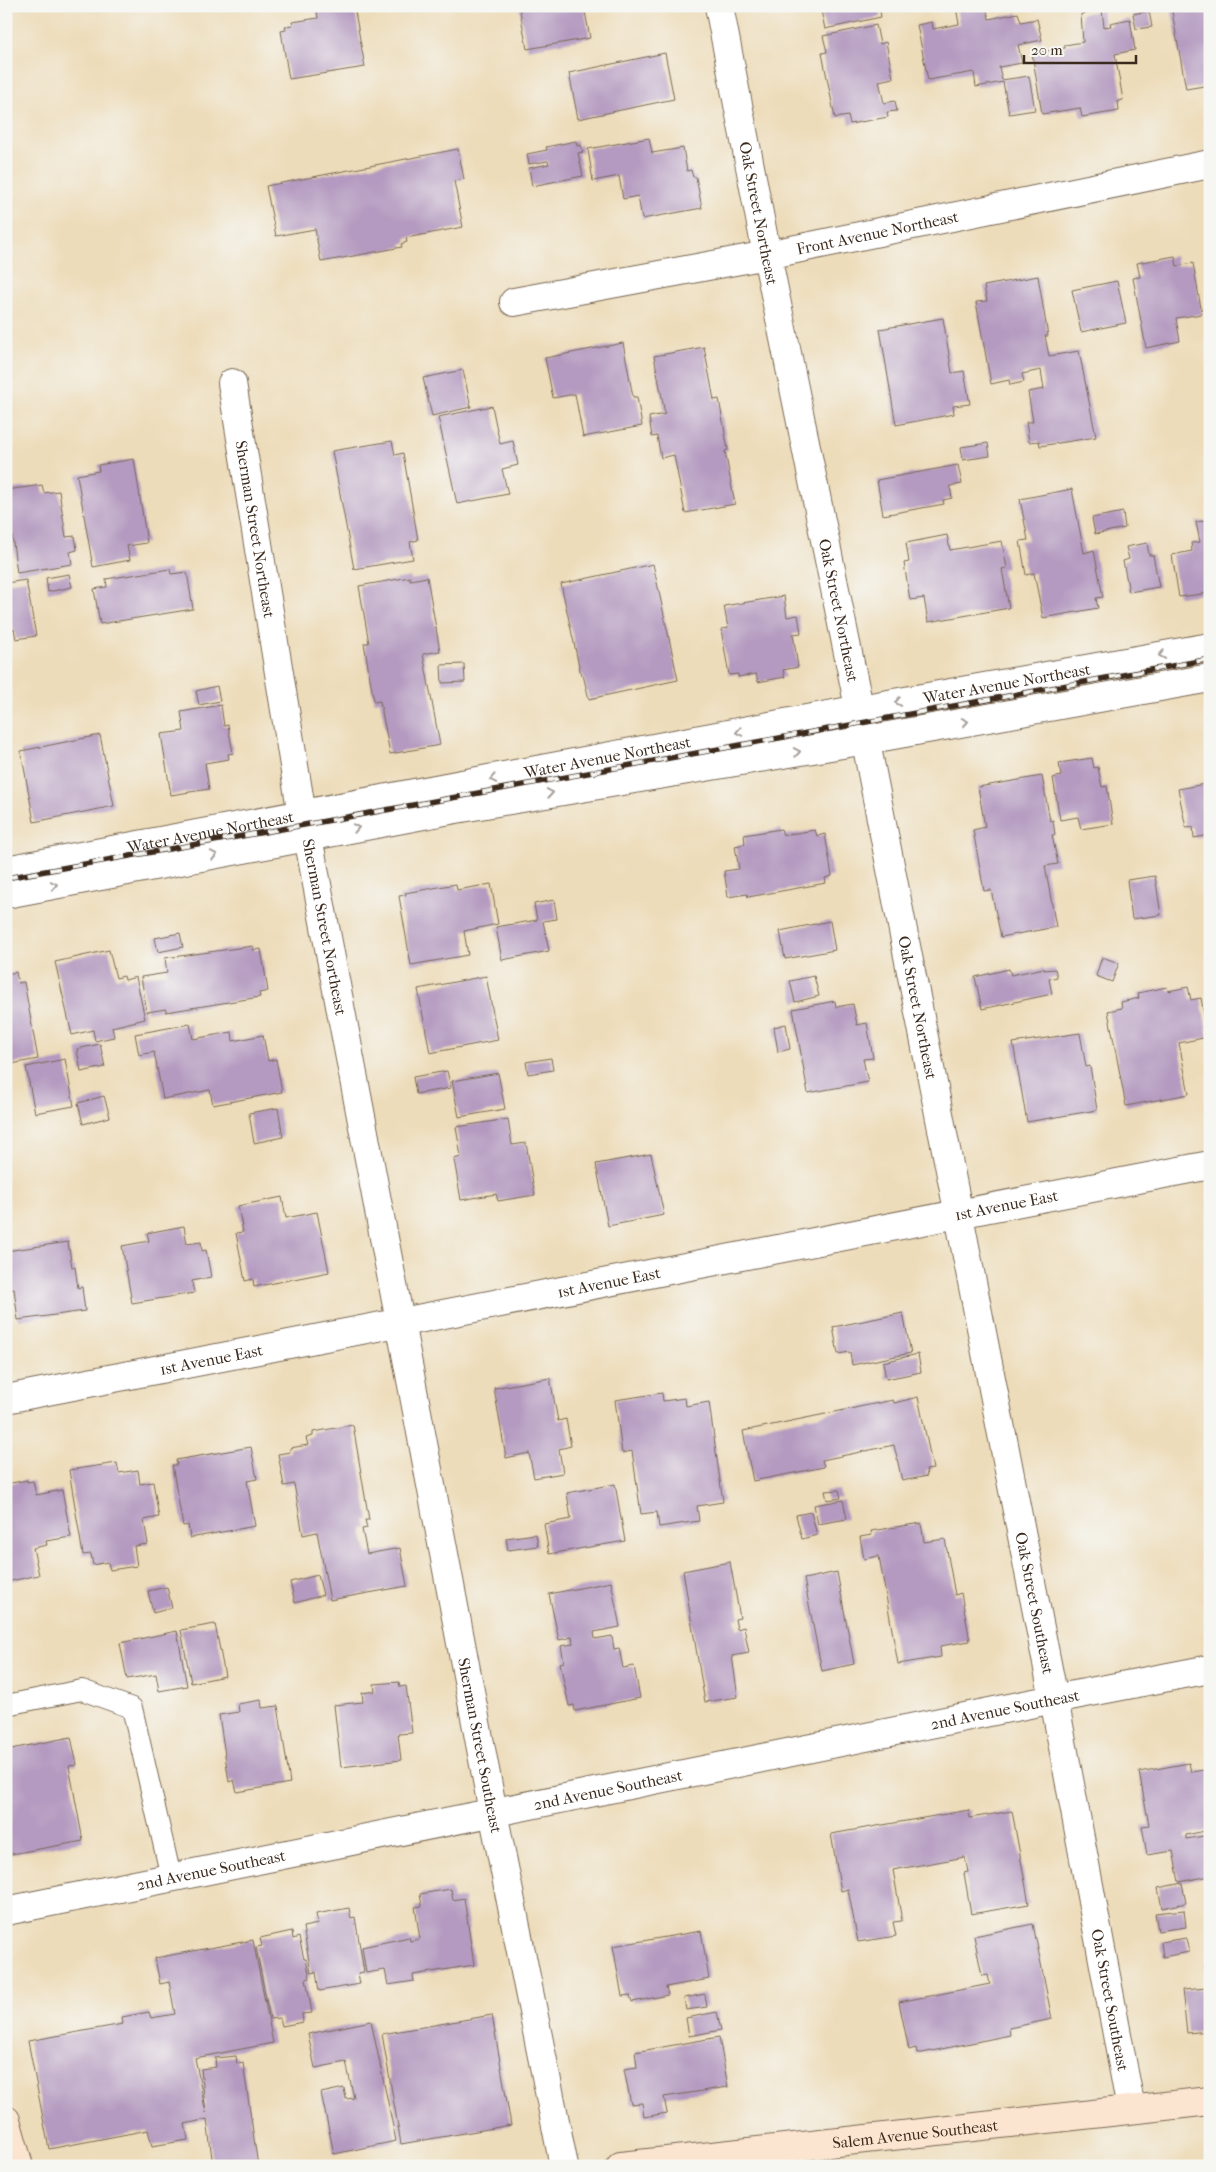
<svg xmlns="http://www.w3.org/2000/svg" width="1216" height="2172" font-family="'IM FELL French Canon',serif">
  <style>
    .building { fill: #b49ac0 }
    .lines { fill: none; stroke-linecap: round; stroke-linejoin: round }
    .lane-casing { stroke: #796854; stroke-width: 22 }
    .street-casing { stroke: #796854; stroke-width: 30 }
    .secondary-casing { stroke: #796854; stroke-width: 30 }
    .lane { stroke: #fff; stroke-width: 20 }
    .street { stroke: #fff; stroke-width: 28 }
    .secondary { stroke: #fce5d0; stroke-width: 28 }
    .rail-casing { stroke: #3b2a1e; stroke-width: 5.5 }
    .rail { stroke: #f6f6f2; stroke-width: 4; stroke-dasharray: 11; stroke-linecap: butt }
    .oneway { stroke: #a79f9a }
    .labels { text-anchor: middle; stroke-width: 4.5; stroke-linejoin: round; paint-order: stroke }
    .street-label { font-size: 16px; fill: #3b2a1e; stroke: #f6f6f2 }
  </style>
  <rect width="100%" height="100%" fill="#f6f6f2"/>
  <filter id="ink" filterUnits="userSpaceOnUse"><feTurbulence type="fractalNoise" baseFrequency=".02" numOctaves="2"/><feDisplacementMap in="SourceGraphic" scale="10" xChannelSelector="R" yChannelSelector="G"/><feConvolveMatrix kernelMatrix="1 2 1 2 8 2 1 2 1" color-interpolation-filters="sRGB"/></filter>
  <filter id="wash" filterUnits="userSpaceOnUse"><feTurbulence type="fractalNoise" baseFrequency=".0096" numOctaves="4" result="noise"/><feDisplacementMap in="SourceGraphic" scale="20" xChannelSelector="R" yChannelSelector="G"/><feGaussianBlur stdDeviation="1.12" result="paint"/><feColorMatrix in="noise" values="0 0 0 0 0 0 0 0 0 0 0 0 0 0 0 0 0 1.4 0 .05"/><feComposite in="paint" operator="in"/></filter>
  <g filter="url(#wash)">
    <rect width="100%" height="100%" fill="#eddcb9"/>
    <g id="blocks">
      <g class="building">
        <path d="M316 6H354L365 67 289 79 281 31 286 30 285 26 293 25 292 22 318 18Z"/>
        <path d="M519 6H584L590 38 527 49Z"/>
        <path d="M820 6H879L881 17 825 29Z"/>
        <path d="M962 6H986L989 19 1018 13 1021 22 1037 19 1042 40 1018 45 1022 63 999 67 1002 80 1029 76 1035 110 1009 114 1003 82 976 87 974 72 928 80 917 25 932 22 933 29 959 24 956 7Z"/>
        <path d="M1171 6H1210V85L1186 89Z"/>
        <path d="M1102 10 1104 27 1111 26 1110 23 1130 19 1135 50 1115 54 1123 100 1118 101 1119 111 1082 117 1080 108 1042 114 1032 53 1065 48V45L1083 42 1081 14Z"/>
        <path d="M1149 11 1152 27 1136 29 1133 14Z"/>
        <path d="M876 25 880 44 886 42 893 78 879 81 884 103 895 101 897 111 887 112 888 117 850 124 848 116 835 118 822 53 827 52 823 36Z"/>
        <path d="M665 53 674 99 578 119 569 73Z"/>
        <path d="M649 138 652 153 683 148 687 171 691 170 693 177H696L702 208 642 219 638 196 623 199 619 176 593 181 588 149Z"/>
        <path d="M576 141 577 146 581 145 583 152 578 153 583 176 532 186 529 168 549 164 548 161 529 164 527 154 547 150 546 147Z"/>
        <path d="M458 149 464 179 454 181 463 227 406 238 407 242 401 244 402 247 321 262 315 229 276 236 266 186Z"/>
        <path d="M1175 256 1177 266 1193 263 1202 314 1176 318 1180 341 1146 348 1133 278 1140 277 1137 263Z"/>
        <path d="M1038 276 1048 336H1045L1049 356 1079 351 1096 437 1040 446 1039 441 1029 442 1026 422H1033L1028 392 1044 389 1041 370 1022 374 1024 382 1010 385 1009 380 991 384 976 302 987 301 984 286Z"/>
        <path d="M1117 281 1126 323 1081 332 1072 290Z"/>
        <path d="M943 318 952 373 964 371 970 404 953 406 954 414 896 425 880 329Z"/>
        <path d="M623 343 633 397H637L642 426 583 437 575 394 553 398 545 358Z"/>
        <path d="M704 347 714 400 719 399 728 450 725 451 735 504 685 513 674 455 661 458 657 436 652 437 649 417 665 414 654 356Z"/>
        <path d="M463 370 471 407 432 416 423 378Z"/>
        <path d="M492 406 500 444 513 441 518 465 502 469 508 494 457 504 438 417Z"/>
        <path d="M392 441 395 455 403 453 418 540 410 542 413 559 354 569 332 451Z"/>
        <path d="M988 443 990 456 963 460 961 447Z"/>
        <path d="M134 459 147 543 127 546 130 560 93 567 77 475 99 471 98 465Z"/>
        <path d="M958 465 962 484 950 486 952 498 943 500 944 504 883 515 877 480Z"/>
        <path d="M42 485 44 493 59 491 66 537 75 536 77 550 70 552 72 564 17 573 6 490Z"/>
        <path d="M1072 489 1084 553 1094 550 1103 597 1096 598 1098 608 1043 618 1034 573 1026 575 1020 541 1028 540 1020 499Z"/>
        <path d="M1123 512 1125 528 1095 534 1092 518Z"/>
        <path d="M1210 520V593L1179 597 1172 555 1192 551 1191 543 1200 542 1196 522Z"/>
        <path d="M947 535 950 550 1002 541 1007 568 1002 569 1009 608 928 622 924 598 910 600 904 563 909 562 906 543Z"/>
        <path d="M1147 543 1149 555H1153L1159 587 1129 592 1123 561 1129 559 1126 547Z"/>
        <path d="M653 564 678 680 589 699 583 675H581L561 584Z"/>
        <path d="M170 569 171 574 187 572 193 609 100 624 94 589 107 587 106 579Z"/>
        <path d="M69 574 72 587 48 592 46 578Z"/>
        <path d="M410 577V580L427 577 440 651 423 654 440 745 390 754 380 701 374 702 364 643H369L359 586Z"/>
        <path d="M26 580 36 636 16 639 14 629 8 630 6 620V583Z"/>
        <path d="M784 596 787 617 798 615 801 633 793 634 798 667 783 670 785 677 758 682 756 674 738 677V674L729 675 721 629 728 628 724 606Z"/>
        <path d="M464 664 465 682 442 683 441 665Z"/>
        <path d="M217 686 220 701 199 705 196 691Z"/>
        <path d="M221 705 224 726 228 725 233 753 228 754 229 759 205 763 209 789 171 795 161 734 184 731 181 712Z"/>
        <path d="M100 735 114 806 34 822 21 751Z"/>
        <path d="M1092 758 1094 768 1098 767 1102 787 1107 786 1113 824 1081 829 1078 817 1060 820 1053 778 1061 776 1059 763Z"/>
        <path d="M1042 776 1050 821 1053 820 1055 835H1052L1058 864 1045 866 1056 927 1001 937 991 890 984 891 973 830 985 827 978 787Z"/>
        <path d="M1210 783V835L1194 838 1193 827 1186 828 1178 789Z"/>
        <path d="M781 829 783 835 815 830 817 836 825 834 832 876 825 878 826 883 748 897 747 894 728 897 724 871 739 869 735 846 745 844 744 835Z"/>
        <path d="M1155 876 1161 915 1132 919 1127 880Z"/>
        <path d="M456 884 457 890 491 884 498 924 464 931 468 955 411 965 399 896 406 895 405 893Z"/>
        <path d="M554 900 557 919 543 921 549 951 502 960 496 927 537 920 534 904Z"/>
        <path d="M830 921 835 950 785 959 780 931Z"/>
        <path d="M180 933 183 947 158 952 155 938Z"/>
        <path d="M253 946V950L261 949 268 991 259 993 260 997 166 1012V1009L147 1012 141 977 167 973 165 958Z"/>
        <path d="M109 950 116 978 124 976 125 980 136 977 145 1019 112 1027 114 1037 95 1041 93 1030 72 1035 55 962Z"/>
        <path d="M1102 957 1119 963 1112 982 1096 976Z"/>
        <path d="M1044 968V970L1055 969 1057 977 1049 979 1052 994 982 1009 975 977 1009 969 1011 975Z"/>
        <path d="M16 972 18 983 24 982 38 1059 6 1065V974Z"/>
        <path d="M486 976 498 1040 430 1053 418 989Z"/>
        <path d="M814 976 819 996 795 1002 790 981Z"/>
        <path d="M1167 987 1168 991 1188 987 1191 1000 1201 998 1208 1037 1179 1043 1189 1094 1126 1106 1108 1011 1122 1008 1121 1002 1139 998 1138 993Z"/>
        <path d="M835 1001 836 1007 853 1004 857 1025 867 1023 873 1058 863 1059 868 1082 808 1093 793 1009Z"/>
        <path d="M190 1024 193 1039 232 1032 233 1041 263 1035 268 1061 276 1059 282 1092 213 1105 210 1090 163 1099 154 1052 139 1055 135 1034Z"/>
        <path d="M786 1024 790 1049 778 1052 774 1027Z"/>
        <path d="M1080 1033 1086 1067 1090 1066 1097 1110 1027 1122 1013 1043Z"/>
        <path d="M100 1044 105 1067 81 1072 77 1049Z"/>
        <path d="M551 1058 553 1070 528 1074 526 1062Z"/>
        <path d="M65 1059 74 1106 35 1113 26 1067Z"/>
        <path d="M447 1071 451 1088 416 1094 413 1077Z"/>
        <path d="M498 1073 505 1109 459 1117 452 1081Z"/>
        <path d="M104 1096 110 1117 83 1124 78 1103Z"/>
        <path d="M278 1108 283 1137 254 1143 249 1113Z"/>
        <path d="M508 1119 512 1145 526 1143 535 1195 498 1201 496 1194 461 1200 454 1159 461 1157 456 1127Z"/>
        <path d="M651 1154 664 1215 608 1226 596 1164Z"/>
        <path d="M282 1197 286 1218 317 1212 329 1272 254 1287 253 1279 245 1281 236 1233 243 1232 238 1206Z"/>
        <path d="M184 1226 187 1244 201 1242 202 1251 206 1250 211 1277 192 1281 194 1293 132 1303 122 1246 149 1241 147 1233Z"/>
        <path d="M68 1242 72 1267H75L78 1288 82 1287 85 1311 18 1320 14 1289 6 1290V1251Z"/>
        <path d="M903 1313 911 1353 852 1365 850 1352 838 1354 833 1327Z"/>
        <path d="M918 1354 921 1372 886 1379 883 1362Z"/>
        <path d="M550 1378 558 1421 566 1419 571 1446 559 1449 563 1473 534 1478 529 1453 506 1458 494 1388Z"/>
        <path d="M662 1393 663 1401 685 1398 686 1406 709 1402 723 1502 697 1506 699 1521 659 1527 657 1512 641 1514 632 1451 622 1453 615 1400Z"/>
        <path d="M918 1397 933 1469 926 1470 927 1476 902 1481 894 1445 822 1460 824 1467 753 1481 743 1431 893 1400 894 1403Z"/>
        <path d="M353 1425 369 1520H365L367 1528 362 1529 367 1554 400 1548 407 1586 330 1600 317 1532 303 1535 294 1484 284 1486 278 1454 290 1452V1448L308 1445 306 1438 313 1436V1432Z"/>
        <path d="M251 1447 257 1479 247 1481 255 1526 190 1538 188 1525 183 1526 172 1465H177L176 1460Z"/>
        <path d="M117 1463 119 1473 138 1470 140 1484 153 1482 159 1517 144 1520 148 1544 134 1546 137 1566 110 1570 108 1562 93 1565 91 1554 83 1555 69 1470Z"/>
        <path d="M27 1480V1482L33 1481 36 1495 62 1490 71 1537 46 1541 47 1545 33 1548 39 1575 6 1582V1484Z"/>
        <path d="M615 1484 625 1541 549 1554 544 1524 571 1519 567 1493Z"/>
        <path d="M839 1490 841 1498 827 1500 825 1491Z"/>
        <path d="M843 1500 847 1519 818 1524 814 1505Z"/>
        <path d="M811 1512 817 1535 802 1539 796 1515Z"/>
        <path d="M921 1523 924 1542 945 1539 955 1595 961 1593 970 1641 940 1646 941 1657 898 1664 879 1556 864 1559 860 1537 872 1535 871 1531Z"/>
        <path d="M536 1534 538 1546 508 1550 506 1538Z"/>
        <path d="M730 1562 740 1618 735 1619 737 1629 744 1627 749 1653 732 1656 738 1697 705 1702 683 1571Z"/>
        <path d="M837 1572 854 1664 822 1671 804 1579Z"/>
        <path d="M318 1575 323 1595 295 1603 290 1582Z"/>
        <path d="M611 1582 620 1627 594 1632 595 1639 612 1636 614 1649 619 1648 623 1668 634 1666 640 1698 575 1711 574 1705 569 1706 560 1663 564 1662 561 1646 573 1644 572 1637 559 1640 549 1594Z"/>
        <path d="M167 1587 172 1608 153 1613 148 1591Z"/>
        <path d="M215 1624 225 1676 191 1683 181 1630Z"/>
        <path d="M177 1631 187 1686 159 1691 156 1674 127 1679 120 1643Z"/>
        <path d="M399 1682 400 1687 406 1686 412 1733 398 1734 401 1760 341 1767 334 1705 363 1702 362 1693 375 1691 374 1684Z"/>
        <path d="M261 1700 262 1708 278 1706 290 1783 237 1792 234 1780 229 1782 219 1715 239 1712 238 1704Z"/>
        <path d="M71 1737 77 1765 69 1766 83 1841 6 1855V1750Z"/>
        <path d="M1189 1763 1191 1772 1210 1769V1830L1186 1835V1839L1210 1835V1876L1179 1882 1173 1851 1147 1855 1142 1826 1149 1825 1139 1772Z"/>
        <path d="M969 1810 970 1818 1012 1811 1029 1904 971 1914 964 1873 968 1872 965 1857 893 1870 902 1921 893 1922 896 1936 858 1942 848 1889 841 1891 831 1834Z"/>
        <path d="M1182 1883 1186 1903 1162 1908 1158 1888Z"/>
        <path d="M451 1889 453 1900 464 1898 474 1965 413 1975 414 1981 388 1985 385 1970 366 1973 362 1947 409 1937 410 1941 420 1939 415 1907 422 1906 420 1894Z"/>
        <path d="M349 1908 351 1918 355 1917 364 1972 358 1973 360 1984 319 1991 316 1972 311 1973 303 1927 318 1924 316 1914Z"/>
        <path d="M1184 1910 1186 1927 1158 1931 1155 1913Z"/>
        <path d="M1033 1924 1052 2019 1009 2028 1010 2035 917 2054 916 2048 909 2050 899 2002 990 1984 988 1975 982 1976 974 1936Z"/>
        <path d="M292 1931 293 1939 299 1937 304 1959H306L310 1978 306 1979 312 2013 302 2014 303 2022 282 2026 280 2018 270 2019 256 1947 262 1946 260 1938Z"/>
        <path d="M701 1931 709 1979 666 1987 668 1995 632 2002 630 1995 622 1996 613 1946Z"/>
        <path d="M1186 1938 1189 1952 1163 1957 1161 1942Z"/>
        <path d="M253 1940 273 2043 195 2058 206 2113 201 2069 216 2067 215 2058 236 2056 237 2064 243 2063 258 2166H213L207 2119 185 2124 188 2140 152 2146 148 2130 49 2149 28 2041 123 2024 122 2017 149 2012 151 2018 175 2014 169 1982 160 1984 155 1958Z"/>
        <path d="M1206 1963H1210V2031L1187 2033 1182 1990 1208 1988Z"/>
        <path d="M705 1994 707 2007 686 2010 684 1998Z"/>
        <path d="M717 2012 721 2030 689 2036 686 2018Z"/>
        <path d="M492 2015 511 2125 401 2144 382 2034Z"/>
        <path d="M371 2021 396 2141 334 2154 321 2093 344 2088 346 2099 354 2098 346 2062 315 2068 308 2034Z"/>
        <path d="M719 2037 728 2087 664 2097 667 2113 644 2117 642 2103 631 2104 624 2069 637 2067 635 2052Z"/>
      </g>
    </g>
  </g>
  <g filter="url(#ink)">
    <use href="#blocks" fill-opacity="0" stroke="#796854" stroke-width="1"/>
    <g class="lines">
      <g class="lane-casing">
        <path id="lane" d="M6 1705 82 1690 132 1708 171 1877"/>
      </g>
      <g class="street-casing">
        <g id="street">
          <path id="s1" d="M719 6 767 255 862 722 1054 1699 1131 2109"/>
          <path id="s2" d="M514 302 767 255 1210 164"/>
          <path id="s3" d="M232 383 302 815 308 837 493 1812 564 2166"/>
          <path id="s4" d="M6 870 860 709 1210 647"/>
          <path d="M6 894 450 810 866 740 1210 678"/>
          <path id="s5" d="M6 1399 1210 1165"/>
          <path id="s6" d="M6 1911 1054 1699 1210 1669"/>
        </g>
      </g>
      <g class="secondary-casing">
        <g id="secondary">
          <path d="M6 2120 19 2166"/>
          <path id="s7" d="M621 2166 1210 2101"/>
        </g>
      </g>
      <use href="#lane" class="lane"/>
      <use href="#street" class="street"/>
      <use href="#secondary" class="secondary"/>
      <g class="rail-casing">
        <path id="rail" d="M6 878 304 825 1210 659"/>
      </g>
      <use href="#rail" class="rail"/>
    </g>
    <defs><path id="oneway-chevron" d="M-2-3.5L2.5 0L-2 3.5" fill="none" stroke-width="1.6" stroke-linecap="round" stroke-linejoin="round" transform="scale(1.25)"/></defs>
    <g class="oneway">
      <use href="#oneway-chevron" transform="translate(1162 655) rotate(170)"/>
      <use href="#oneway-chevron" transform="translate(898 702) rotate(170)"/>
      <use href="#oneway-chevron" transform="translate(965 722) rotate(-10)"/>
      <use href="#oneway-chevron" transform="translate(739 732) rotate(169)"/>
      <use href="#oneway-chevron" transform="translate(797 752) rotate(-10)"/>
      <use href="#oneway-chevron" transform="translate(493 779) rotate(169)"/>
      <use href="#oneway-chevron" transform="translate(550 793) rotate(-10)"/>
      <use href="#oneway-chevron" transform="translate(356 828) rotate(-11)"/>
      <use href="#oneway-chevron" transform="translate(214 855) rotate(-11)"/>
      <use href="#oneway-chevron" transform="translate(54 885) rotate(-11)"/>
    </g>
  </g>
  <g class="labels">
    <g class="street-label">
      <text dy="6" stroke="none"><textPath href="#s1" startOffset="211">Oak Street Northeast</textPath></text>
      <text dy="6" stroke="none"><textPath href="#s2" startOffset="370">Front Avenue Northeast</textPath></text>
      <text dy="6" stroke="none"><textPath href="#s3" startOffset="148">Sherman Street Northeast</textPath></text>
      <text dy="6" stroke="none"><textPath href="#s1" startOffset="616">Oak Street Northeast</textPath></text>
      <text dy="6" stroke="none"><textPath href="#s4" startOffset="1018">Water Avenue Northeast</textPath></text>
      <text dy="6" stroke="none"><textPath href="#s4" startOffset="612">Water Avenue Northeast</textPath></text>
      <text dy="6" stroke="none"><textPath href="#s4" startOffset="208">Water Avenue Northeast</textPath></text>
      <text dy="6" stroke="none"><textPath href="#s3" startOffset="552">Sherman Street Northeast</textPath></text>
      <text dy="6" stroke="none"><textPath href="#s1" startOffset="1021">Oak Street Northeast</textPath></text>
      <text dy="6" stroke="none"><textPath href="#s5" startOffset="1019">1st Avenue East</textPath></text>
      <text dy="6" stroke="none"><textPath href="#s5" startOffset="614">1st Avenue East</textPath></text>
      <text dy="6" stroke="none"><textPath href="#s5" startOffset="209">1st Avenue East</textPath></text>
      <text dy="6" stroke="none"><textPath href="#s1" startOffset="1628">Oak Street Southeast</textPath></text>
      <text dy="6" stroke="none"><textPath href="#s6" startOffset="1019">2nd Avenue Southeast</textPath></text>
      <text dy="6" stroke="none"><textPath href="#s3" startOffset="1385">Sherman Street Southeast</textPath></text>
      <text dy="6" stroke="none"><textPath href="#s6" startOffset="614">2nd Avenue Southeast</textPath></text>
      <text dy="6" stroke="none"><textPath href="#s6" startOffset="209">2nd Avenue Southeast</textPath></text>
      <text dy="6" stroke="none"><textPath href="#s1" startOffset="2032">Oak Street Southeast</textPath></text>
      <text dy="6" stroke="none"><textPath href="#s7" startOffset="296">Salem Avenue Southeast</textPath></text>
    </g>
  </g>
  <rect width="1216" height="2172" fill="none" stroke="#f6f6f2" stroke-width="25"/>
  <path d="M1024 55v8h112v-8" fill="none" stroke="#3b2a1e" stroke-width="2.5"/>
  <text x="1031" y="55" font-size="15" fill="#3b2a1e" stroke="#f6f6f2" stroke-width="4" paint-order="stroke">20 m</text>
</svg>
